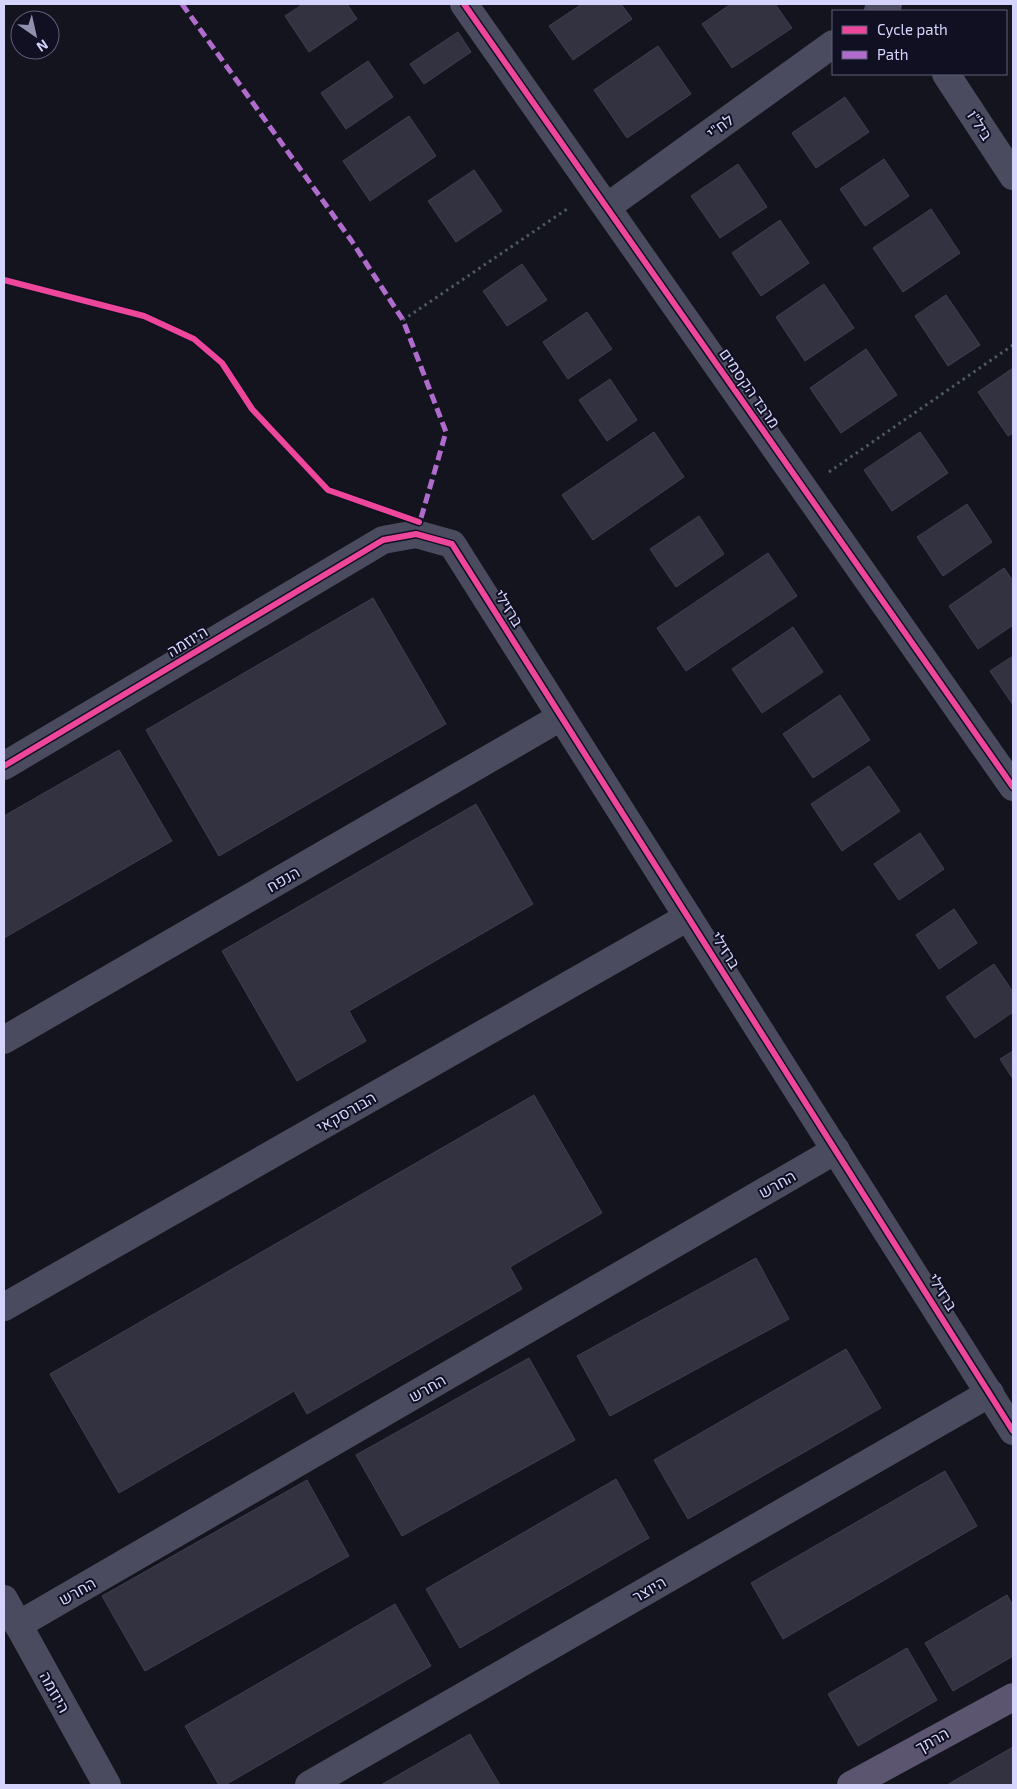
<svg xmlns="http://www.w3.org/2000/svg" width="1017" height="1789" font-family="'Exo 2',Heebo,sans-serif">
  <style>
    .building { fill: #323240; stroke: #403f51 }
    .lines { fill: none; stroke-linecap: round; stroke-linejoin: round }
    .path { stroke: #4b5a63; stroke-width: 3; stroke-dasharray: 2.5 4; stroke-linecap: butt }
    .minor { stroke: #4a4b5e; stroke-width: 28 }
    .major { stroke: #5b556f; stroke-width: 28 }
    .quiet { stroke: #b06ccc; stroke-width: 5; stroke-dasharray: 10 5; stroke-linecap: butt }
    .cycleway-casing { stroke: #111022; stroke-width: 9 }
    .cycleway { stroke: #ed469a; stroke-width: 6 }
    .labels { text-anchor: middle; stroke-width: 4; stroke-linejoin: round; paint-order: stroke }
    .street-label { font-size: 16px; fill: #d5d4fc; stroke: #111022 }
  </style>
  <rect width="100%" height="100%" fill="#14141e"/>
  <g class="building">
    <path d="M303 4H347L357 19 309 52 285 16Z"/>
    <path d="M582 4H621L632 19 573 60 549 26Z"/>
    <path d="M731 4H775L792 28 732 68 702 24Z"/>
    <path d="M458 32 471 52 424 84 410 64Z"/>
    <path d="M658 46 691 94 627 138 594 90Z"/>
    <path d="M368 61 393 97 346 129 321 93Z"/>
    <path d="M845 97 869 132 816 168 792 133Z"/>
    <path d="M409 116 436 156 370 201 343 161Z"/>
    <path d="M884 159 909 196 865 226 840 189Z"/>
    <path d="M738 164 767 207 720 238 691 196Z"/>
    <path d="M474 170 502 211 456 242 428 201Z"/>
    <path d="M931 209 960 253 903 292 873 248Z"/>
    <path d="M780 220 809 263 761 296 732 253Z"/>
    <path d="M522 264 547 300 507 326 483 291Z"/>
    <path d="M824 284 854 328 805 361 776 317Z"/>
    <path d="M946 295 980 345 948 366 915 316Z"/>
    <path d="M587 312 612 349 568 379 543 342Z"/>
    <path d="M866 349 897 395 841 433 810 388Z"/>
    <path d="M1013 368V433L1008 436 978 392Z"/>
    <path d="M610 379 637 420 607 441 579 400Z"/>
    <path d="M654 432 684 477 593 540 562 495Z"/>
    <path d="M920 432 948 473 892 511 864 470Z"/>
    <path d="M967 504 992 542 943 576 917 537Z"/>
    <path d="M699 516 724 554 676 587 650 549Z"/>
    <path d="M768 553 797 596 686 671 657 628Z"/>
    <path d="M1004 568 1013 581V625L978 649 949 606Z"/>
    <path d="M373 598 446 724 219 856 146 730Z"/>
    <path d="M793 627 823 672 762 713 732 669Z"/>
    <path d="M1013 656V705L990 671Z"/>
    <path d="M840 695 870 740 813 778 783 734Z"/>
    <path d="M119 750 172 841 4 938V816Z"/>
    <path d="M869 766 900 811 842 851 811 804Z"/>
    <path d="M476 804 533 904 349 1011 366 1041 297 1081 222 951Z"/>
    <path d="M920 833 944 869 899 900 874 864Z"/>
    <path d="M954 909 977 943 939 969 916 935Z"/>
    <path d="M994 964 1013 992V1012L975 1038 946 997Z"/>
    <path d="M1013 1051V1079L1000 1059Z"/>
    <path d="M534 1095 602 1213 510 1267 522 1289 307 1414 294 1391 119 1493 50 1374Z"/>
    <path d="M756 1258 789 1319 610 1416 577 1356Z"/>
    <path d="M846 1349 881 1408 688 1519 654 1460Z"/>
    <path d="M529 1358 575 1440 402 1536 356 1455Z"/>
    <path d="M945 1471 977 1526 783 1639 751 1583Z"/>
    <path d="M616 1479 649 1538 460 1648 426 1589Z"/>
    <path d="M307 1480 349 1556 145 1671 102 1596Z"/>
    <path d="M1007 1595 1013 1606V1656L953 1691 925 1643Z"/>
    <path d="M395 1604 431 1666 225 1785H219L185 1726Z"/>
    <path d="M907 1648 937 1700 858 1746 828 1694Z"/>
    <path d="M470 1734 500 1785H381Z"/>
    <path d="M1013 1747V1785H947Z"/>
  </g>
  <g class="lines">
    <g class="path">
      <path d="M403 320 570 207"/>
      <path d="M829 472 1013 345"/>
    </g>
    <g class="minor">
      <path d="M464 4 1013 787"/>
      <path d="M878 11 888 4"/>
      <path d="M946 74 1013 176"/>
      <path d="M607 207 833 44"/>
      <path d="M4 766 383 540 416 534 452 544 1013 1431"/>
      <path d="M4 1040 561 717"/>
      <path d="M4 1307 688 917"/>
      <path d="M4 1599 107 1785"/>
      <path d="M18 1625 836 1150"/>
      <path d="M309 1785 990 1393"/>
    </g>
    <path class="major" d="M851 1785 1013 1697"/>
    <path class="quiet" d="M182 4 351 240 403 320 446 432 419 525"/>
    <g class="cycleway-casing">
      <g id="cycleway">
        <path d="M464 4 1013 787"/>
        <path d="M4 280 144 316 194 339 222 363 252 409 328 490 419 522"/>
        <path d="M4 766 383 540 416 534 452 544 1013 1431"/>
      </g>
    </g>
    <use href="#cycleway" class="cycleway"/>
  </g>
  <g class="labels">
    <g class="street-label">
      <text transform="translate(980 125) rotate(57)" y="6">ביל"ו</text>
      <text transform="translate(720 126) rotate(-36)" y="6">לח"י</text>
      <text transform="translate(750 388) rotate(55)" y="6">מרבד הקסמים</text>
      <text transform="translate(509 608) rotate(58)" y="6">ברזילי</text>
      <text transform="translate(187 641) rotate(-31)" y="6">היוזמה</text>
      <text transform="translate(283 879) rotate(-30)" y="6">הנפח</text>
      <text transform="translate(726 950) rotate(58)" y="6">ברזילי</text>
      <text transform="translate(346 1112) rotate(-30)" y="6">הבורסקאי</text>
      <text transform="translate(777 1184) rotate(-30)" y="6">החרש</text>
      <text transform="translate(943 1292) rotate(58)" y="6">ברזילי</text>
      <text transform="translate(427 1388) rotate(-30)" y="6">החרש</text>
      <text transform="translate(649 1589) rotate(-30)" y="6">היוצר</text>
      <text transform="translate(77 1591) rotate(-30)" y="6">החרש</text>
      <text transform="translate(55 1692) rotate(61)" y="6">היוזמה</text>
      <text transform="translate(932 1740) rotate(-29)" y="6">הרתך</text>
    </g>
  </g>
  <rect width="1017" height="1789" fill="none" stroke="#d5d4fc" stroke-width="10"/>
  <rect x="832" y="10" width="175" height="65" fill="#111022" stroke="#5f5e79"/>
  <rect x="842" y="26" width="25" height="8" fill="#ed469a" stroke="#5f5e79"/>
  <text x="877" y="35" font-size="15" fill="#d5d4fc">Cycle path</text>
  <rect x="842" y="51" width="25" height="8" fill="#b06ccc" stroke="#5f5e79"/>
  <text x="877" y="60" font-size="15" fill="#d5d4fc">Path</text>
  <g transform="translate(35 35) rotate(146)"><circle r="24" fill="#111022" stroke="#5f5e79"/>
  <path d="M0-4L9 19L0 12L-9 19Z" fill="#9191ae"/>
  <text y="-8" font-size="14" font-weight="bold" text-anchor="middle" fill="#d5d4fc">N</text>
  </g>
</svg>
